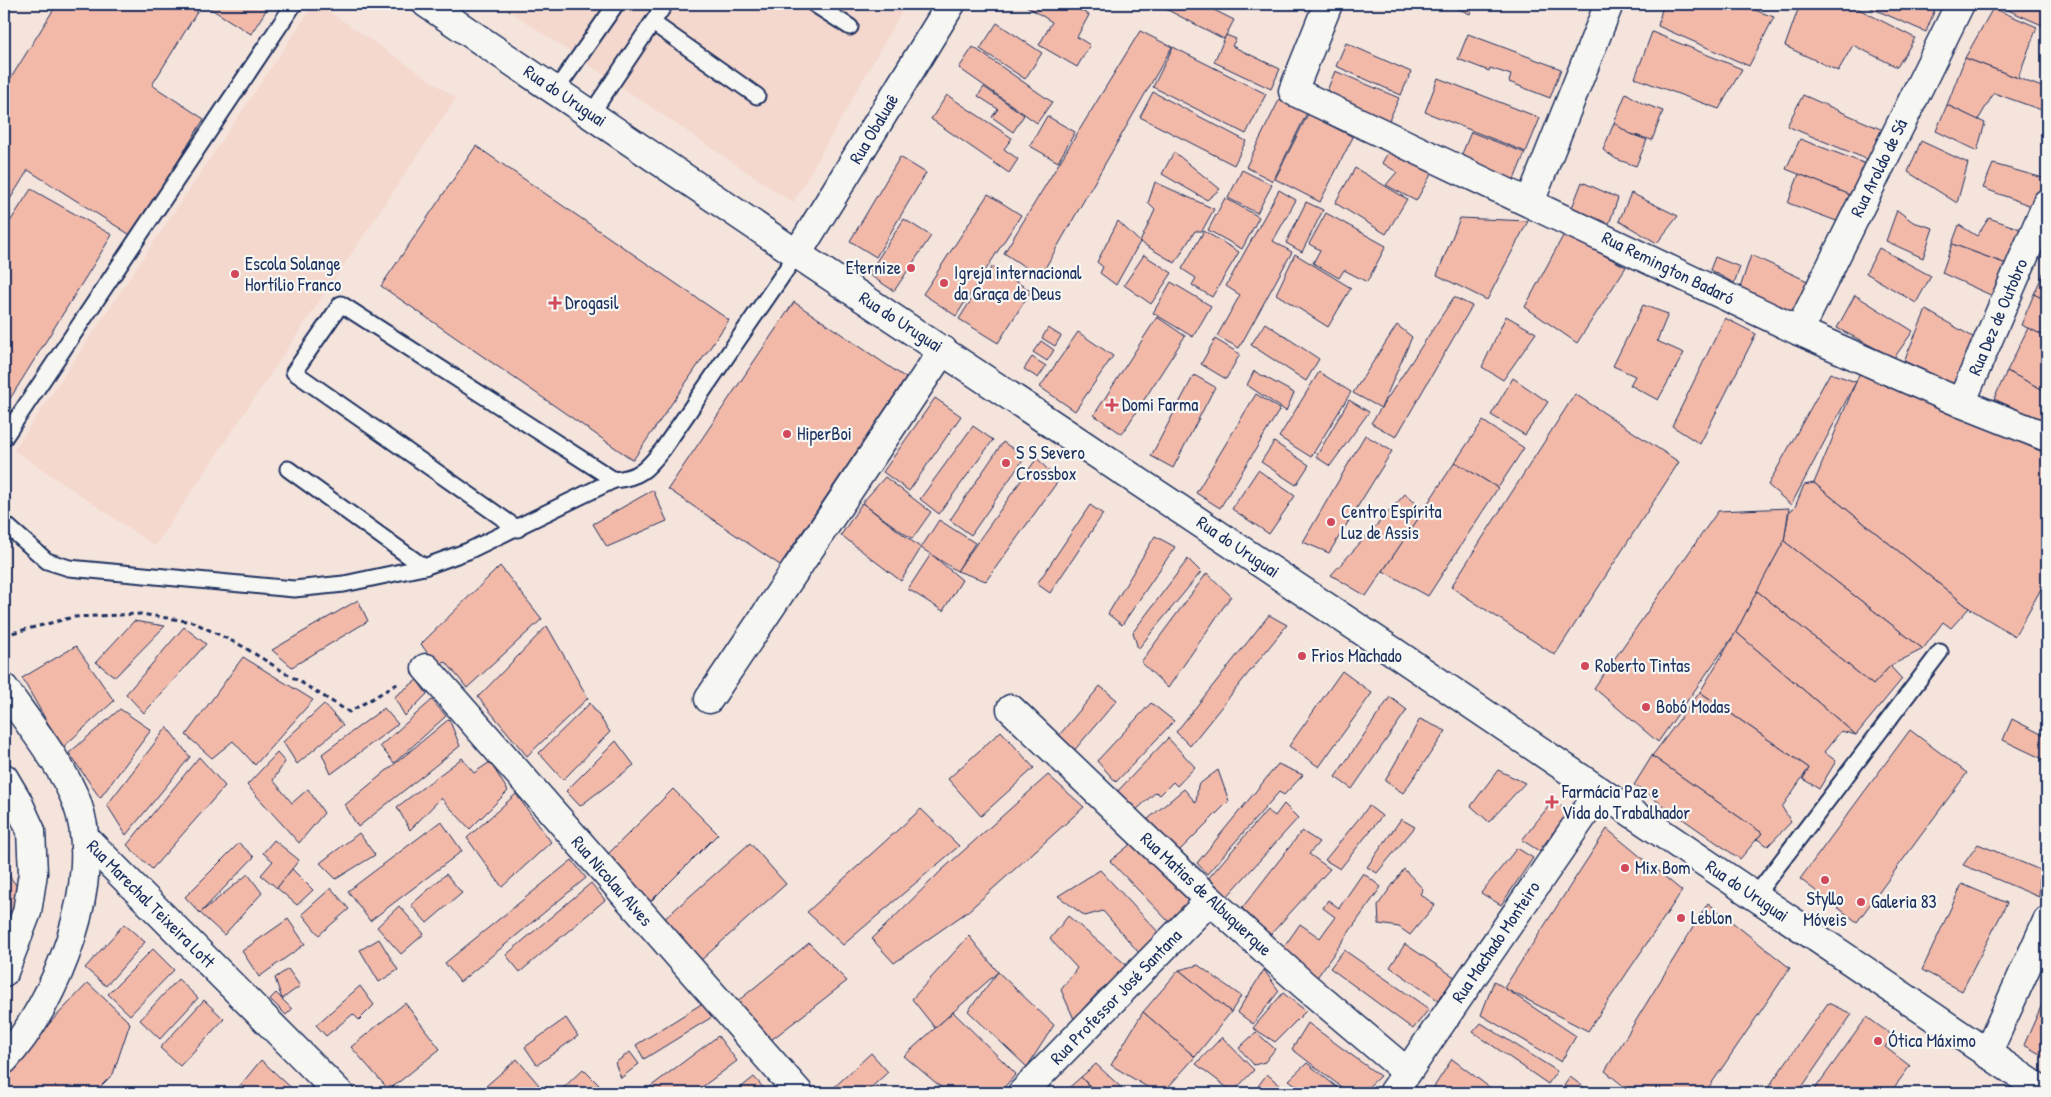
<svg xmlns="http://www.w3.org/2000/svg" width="2051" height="1097" font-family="'Patrick Hand',sans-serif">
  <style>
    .built { fill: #f4d7cd }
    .building { fill: #f2b9a9; stroke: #1b2f5e }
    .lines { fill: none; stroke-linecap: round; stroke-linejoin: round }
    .service-casing { stroke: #1b2f5e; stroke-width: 19 }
    .minor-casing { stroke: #1b2f5e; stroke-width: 31 }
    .tertiary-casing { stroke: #1b2f5e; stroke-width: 31 }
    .path { stroke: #1b2f5e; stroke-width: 3; stroke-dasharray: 5 4; stroke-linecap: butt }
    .service { stroke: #f6f6f2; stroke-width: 15 }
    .minor { stroke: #f6f6f2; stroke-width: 28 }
    .tertiary { stroke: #f6f6f2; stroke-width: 28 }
    .poi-dot { fill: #d1495b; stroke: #f6f6f2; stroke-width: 2 }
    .labels { text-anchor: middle; stroke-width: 4.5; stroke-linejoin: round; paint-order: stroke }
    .street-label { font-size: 18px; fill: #1b2f5e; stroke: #f6f6f2 }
    .poi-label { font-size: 18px; fill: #1b2f5e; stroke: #f6f6f2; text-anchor: start }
  </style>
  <rect width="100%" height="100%" fill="#f5e4dc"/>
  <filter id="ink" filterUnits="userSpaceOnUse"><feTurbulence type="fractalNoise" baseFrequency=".02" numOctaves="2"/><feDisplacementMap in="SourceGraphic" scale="10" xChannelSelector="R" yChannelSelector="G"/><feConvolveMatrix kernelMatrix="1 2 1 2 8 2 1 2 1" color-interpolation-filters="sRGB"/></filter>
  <g filter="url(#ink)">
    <g class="built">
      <path d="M314 4H318L456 98 155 546 14 450Z"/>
      <path d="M499 4H906L793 203Z"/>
    </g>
    <g class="building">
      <path d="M57 4H202L152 85 204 119 132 236 28 170 4 209V89Z"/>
      <path d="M203 4H270L251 34Z"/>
      <path d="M1023 4H1069L1089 15 1077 37 1090 45 1077 67 1039 45 1052 22Z"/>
      <path d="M1156 4H1202L1234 20 1224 39Z"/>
      <path d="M1448 4H1473L1470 14Z"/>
      <path d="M1663 4H1738L1774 17 1749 66 1658 26Z"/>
      <path d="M1800 4H1849L1915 38 1897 67 1853 45 1838 71 1785 46Z"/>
      <path d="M1862 4H1937L1926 32Z"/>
      <path d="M1994 4H2047V14L2042 25Z"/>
      <path d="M1993 8 2037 27 2018 78 1965 58Z"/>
      <path d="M997 23 1042 53 1025 79 980 49Z"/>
      <path d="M1140 31 1172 47 1040 277 1004 253Z"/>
      <path d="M1652 32 1742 69 1719 109 1635 78Z"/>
      <path d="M1468 34 1561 69 1550 98 1509 82 1511 75 1490 68 1489 71 1458 59Z"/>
      <path d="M1226 35 1236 39 1232 46 1280 69 1271 89 1214 62Z"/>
      <path d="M1346 43 1411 72 1401 95 1336 66Z"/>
      <path d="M973 47 1052 102 1037 123 959 68Z"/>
      <path d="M1173 47 1266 94 1246 134 1153 87Z"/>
      <path d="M1965 58 2047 89V112L1994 93 1978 120 1947 105Z"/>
      <path d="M1335 71 1399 98 1387 125 1324 98Z"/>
      <path d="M1438 78 1540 118 1526 152 1425 112Z"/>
      <path d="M984 87 1024 115 1013 132 992 117 998 109 978 96Z"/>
      <path d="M1153 92 1246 141 1234 165 1140 117Z"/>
      <path d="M1626 93 1642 103 1663 111 1652 140 1628 133 1614 123Z"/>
      <path d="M947 95 1012 138 1004 149 1018 159 1009 173 931 119Z"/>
      <path d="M1803 95 1885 131 1871 161 1787 126Z"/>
      <path d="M1280 98 1308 111 1273 181 1246 167Z"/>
      <path d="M1947 105 1985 123 1977 151 1936 131Z"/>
      <path d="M1308 114 1353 137 1320 202 1275 179Z"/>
      <path d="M1047 116 1075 132 1058 162 1030 146Z"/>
      <path d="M1614 123 1628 133 1647 140 1636 166 1616 159 1603 150Z"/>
      <path d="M1471 132 1525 153 1513 182 1459 161Z"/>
      <path d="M1800 139 1866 164 1853 196 1786 169Z"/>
      <path d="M1921 141 1968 163 1957 203 1908 172Z"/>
      <path d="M476 146 729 320 633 460 381 286Z"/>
      <path d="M1390 149 1433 171 1416 201 1386 185 1397 172 1382 163Z"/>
      <path d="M1174 152 1220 189 1207 200 1162 174Z"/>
      <path d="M900 157 926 173 876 257 850 241Z"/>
      <path d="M1993 164 2047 179 2034 207 1983 188Z"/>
      <path d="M1355 168 1407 199 1386 234 1335 203Z"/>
      <path d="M1242 170 1272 185 1257 213 1228 198Z"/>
      <path d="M1799 174 1853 196 1842 223 1788 203Z"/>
      <path d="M1155 182 1214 209 1202 231H1195L1175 263 1140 242 1155 210 1148 203Z"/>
      <path d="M1582 182 1618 198 1608 227 1571 210Z"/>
      <path d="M31 189 112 235 8 402 4 399V231Z"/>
      <path d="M1279 190 1296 200 1273 241 1292 252 1239 348 1217 336 1240 295 1226 286Z"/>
      <path d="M1631 193 1678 216 1657 243 1619 221Z"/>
      <path d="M988 194 1021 215 956 316 923 294Z"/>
      <path d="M1225 198 1259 217 1242 249 1208 230Z"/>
      <path d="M1306 202 1323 210 1302 252 1286 243Z"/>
      <path d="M1897 210 1913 222 1933 228 1923 258 1886 241Z"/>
      <path d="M1326 213 1386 246 1367 282 1344 270 1339 278 1313 263 1320 250 1309 244Z"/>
      <path d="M1460 218 1528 221 1487 300 1437 275Z"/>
      <path d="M1989 218 2026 231 2009 265 1952 244 1959 225 1977 236Z"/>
      <path d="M904 219 931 236 894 291 868 274Z"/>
      <path d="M1118 221 1140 242 1116 285 1100 273 1103 267 1097 262Z"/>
      <path d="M1204 231 1239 252 1212 297 1192 285 1196 278 1182 269Z"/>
      <path d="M1564 234 1626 267 1577 343 1525 307Z"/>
      <path d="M1952 244 2009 265 1995 297 1942 273Z"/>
      <path d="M1879 248 1931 276 1916 303 1866 273Z"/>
      <path d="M1295 254 1351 288 1328 327 1276 294Z"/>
      <path d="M1144 255 1172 273 1151 304 1124 285Z"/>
      <path d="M1751 255 1816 285 1796 324 1738 294Z"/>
      <path d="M1715 257 1740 267 1734 283 1710 270Z"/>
      <path d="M2047 265V301L2034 294Z"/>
      <path d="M992 267 1031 291 998 343 959 319Z"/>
      <path d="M1171 282 1211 306 1193 337 1153 313Z"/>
      <path d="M2034 294 2047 301V337L2021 325Z"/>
      <path d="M1855 295 1913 331 1894 358 1837 328Z"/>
      <path d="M1454 297 1472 306 1396 437 1371 423Z"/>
      <path d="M794 302 906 378 780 565 668 489Z"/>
      <path d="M1643 305 1668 314 1657 341 1684 353 1658 400 1630 385 1635 376 1613 366Z"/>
      <path d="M1926 310 1978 340 1962 388 1904 361Z"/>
      <path d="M1506 316 1536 333 1503 380 1482 367Z"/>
      <path d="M1157 317 1185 336 1122 434 1094 415Z"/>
      <path d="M1725 318 1756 334 1700 444 1672 426Z"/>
      <path d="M1265 323 1319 359 1306 381 1251 345Z"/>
      <path d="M1397 325 1412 337 1381 408 1353 393Z"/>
      <path d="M1048 328 1061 336 1055 346 1042 338Z"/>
      <path d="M2028 328 2047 337V392L2007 371Z"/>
      <path d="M1078 332 1113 356 1075 411 1040 387Z"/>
      <path d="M1215 339 1240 354 1226 379 1201 364Z"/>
      <path d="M1041 341 1054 350 1047 361 1033 352Z"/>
      <path d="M1032 357 1046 366 1038 378 1024 369Z"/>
      <path d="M1254 371 1294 393 1286 411 1247 385Z"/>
      <path d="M2007 371 2047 392V423L1994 399Z"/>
      <path d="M1319 372 1351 392 1311 457 1279 437Z"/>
      <path d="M1860 372 2047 454V578L2015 636 1969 608 1814 483Z"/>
      <path d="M1830 373 1856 382 1791 505 1768 485Z"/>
      <path d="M1194 375 1215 387 1173 468 1151 456Z"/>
      <path d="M1513 378 1548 402 1525 435 1491 415Z"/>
      <path d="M1256 394 1280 409 1220 508 1196 493Z"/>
      <path d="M1575 394 1679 462 1555 655 1451 587Z"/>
      <path d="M935 398 961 416 909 491 883 472Z"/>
      <path d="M1349 400 1369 412 1330 466 1316 457Z"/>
      <path d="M1483 421 1524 448 1498 488 1455 462Z"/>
      <path d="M973 426 993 440 939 514 920 499Z"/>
      <path d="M1365 435 1392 451 1329 553 1303 542Z"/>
      <path d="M1003 442 1025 457 971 535 950 520Z"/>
      <path d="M1274 442 1309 465 1296 485 1261 462Z"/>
      <path d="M1037 458 1058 481 986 581 957 571Z"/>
      <path d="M1455 462 1498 488 1428 596 1383 571Z"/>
      <path d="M1258 470 1295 496 1269 534 1232 509Z"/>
      <path d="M885 477 931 512 912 539 862 503Z"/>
      <path d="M1814 483 1969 608 1951 628 1943 622 1923 649 1784 541 1789 512 1795 507 1804 485Z"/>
      <path d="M653 490 667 521 607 547 593 524Z"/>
      <path d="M1405 494 1424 510 1366 596 1331 575Z"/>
      <path d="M862 503 921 548 901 581 841 535Z"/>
      <path d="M1090 505 1103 514 1050 593 1037 584Z"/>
      <path d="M1789 508 1784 541 1736 632 1658 742 1594 688 1718 511Z"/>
      <path d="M939 520 975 543 957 571 921 548Z"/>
      <path d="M1155 536 1175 547 1122 625 1108 614Z"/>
      <path d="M1784 541 1923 649 1890 666 1873 685 1757 591Z"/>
      <path d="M931 554 962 580 943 611 908 589Z"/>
      <path d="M1188 559 1201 572 1138 649 1133 632Z"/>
      <path d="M500 566 542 619 467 688 446 662 436 665 421 644Z"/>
      <path d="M1207 573 1231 596 1168 688 1141 662Z"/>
      <path d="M1757 591 1873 685 1890 666 1902 679 1856 735 1736 632Z"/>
      <path d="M358 600 368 621 292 667 272 650Z"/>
      <path d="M1269 615 1287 625 1190 746 1176 732Z"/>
      <path d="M134 621 165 626 115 677 96 662Z"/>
      <path d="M547 626 588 698 527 756 478 697Z"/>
      <path d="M184 627 206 644 144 713 126 694Z"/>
      <path d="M1736 632 1856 735 1841 731 1824 752 1836 761 1819 789 1803 779 1809 768 1700 692Z"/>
      <path d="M76 646 114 701 62 748 22 678Z"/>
      <path d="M243 657 313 700 255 765 233 741 212 758 186 735Z"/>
      <path d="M1342 671 1372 693 1319 767 1289 746Z"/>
      <path d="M417 680 427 694 405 716 394 697Z"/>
      <path d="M1100 686 1117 700 1072 753 1056 739Z"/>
      <path d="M1700 692 1809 768 1782 807 1791 822 1768 846 1757 839 1762 833 1652 756Z"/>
      <path d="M1390 697 1407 710 1352 789 1335 777Z"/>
      <path d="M432 700 446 716 394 763 380 746Z"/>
      <path d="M590 703 610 732 563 780 539 753Z"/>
      <path d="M1151 703 1174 721 1116 782 1097 761Z"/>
      <path d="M324 704 343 725 297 764 283 742Z"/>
      <path d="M384 708 398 724 331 774 322 754Z"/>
      <path d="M120 709 151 730 100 798 69 753Z"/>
      <path d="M449 719 460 746 358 827 345 805Z"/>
      <path d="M1420 719 1446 731 1403 793 1385 781Z"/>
      <path d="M2012 719 2047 737V761L2003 740Z"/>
      <path d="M167 727 190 757 126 835 107 805Z"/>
      <path d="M1910 730 1967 773 1857 922 1800 879Z"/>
      <path d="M1001 731 1034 768 981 816 948 779Z"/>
      <path d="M1168 738 1195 767 1177 786 1173 782 1160 795 1156 792 1134 812 1114 795Z"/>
      <path d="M616 741 634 765 580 806 566 791Z"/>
      <path d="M277 753 285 762 273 780 292 803 308 789 324 813 299 843 247 785Z"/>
      <path d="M1652 756 1762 833 1740 859 1634 785Z"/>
      <path d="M199 757 225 786 152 869 127 845Z"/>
      <path d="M462 758 474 773 490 762 508 791 470 829 441 798 410 830 397 807Z"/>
      <path d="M1278 764 1303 775 1284 795 1279 792 1207 874 1197 863Z"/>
      <path d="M1218 770 1229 801 1173 857 1151 835 1148 819 1184 789 1196 803 1198 785Z"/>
      <path d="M1498 770 1525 783 1489 822 1471 806Z"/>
      <path d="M1048 775 1084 807 967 912 894 963 872 939 942 870Z"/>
      <path d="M673 789 718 834 649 903 604 858Z"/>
      <path d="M516 794 551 842 502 887 467 838Z"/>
      <path d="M1552 802 1570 810 1539 851 1522 840Z"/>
      <path d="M1284 804 1298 818 1224 900 1206 881 1267 810 1275 816Z"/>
      <path d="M1369 806 1382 816 1340 869 1325 860Z"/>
      <path d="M921 809 959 846 843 945 807 912Z"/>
      <path d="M1401 819 1415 827 1377 873 1367 867Z"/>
      <path d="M441 821 462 851 370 921 348 891Z"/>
      <path d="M1607 829 1682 891 1588 1031 1504 988Z"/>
      <path d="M1302 831 1319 842 1309 854 1330 869 1270 935 1242 908Z"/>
      <path d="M359 833 375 855 336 879 320 863Z"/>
      <path d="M274 840 299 860 277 888 261 875 273 861 263 853Z"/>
      <path d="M239 843 254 857 200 913 185 897Z"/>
      <path d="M750 843 786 884 699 962 663 920Z"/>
      <path d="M1132 843 1192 899 1170 923 1110 861Z"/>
      <path d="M1978 844 2040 870 2039 897 1963 865Z"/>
      <path d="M1517 848 1533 858 1501 905 1481 893Z"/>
      <path d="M572 860 586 878 460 982 445 963Z"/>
      <path d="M4 869 26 898 4 917Z"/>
      <path d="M292 869 313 890 297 905 277 888Z"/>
      <path d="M1404 869 1423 889 1420 894 1435 905 1410 935 1399 927 1379 924 1378 905Z"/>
      <path d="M1100 870 1160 934 1140 954 1103 911 1085 916 1058 896Z"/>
      <path d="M1363 873 1381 887 1313 983 1277 957 1300 924 1320 938 1335 917 1323 908 1328 900 1339 908Z"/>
      <path d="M248 874 262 893 224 935 200 913Z"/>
      <path d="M446 874 462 893 427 923 411 905Z"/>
      <path d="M591 883 605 900 520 972 506 955Z"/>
      <path d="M1962 884 2007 903 1962 991 1922 970Z"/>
      <path d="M331 888 349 909 319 935 302 914Z"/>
      <path d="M1708 903 1790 968 1705 1093H1632L1605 1071Z"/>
      <path d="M399 906 424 934 401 954 377 927Z"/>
      <path d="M1068 916 1130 968 1100 990 1074 1019 1061 990 1077 968 1050 939Z"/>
      <path d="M288 919 305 944 259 977 242 951Z"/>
      <path d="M124 924 145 942 106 986 85 968Z"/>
      <path d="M969 936 998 972 935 1028 912 999Z"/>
      <path d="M379 939 398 970 379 982 360 950Z"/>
      <path d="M809 943 847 981 766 1044 733 1005Z"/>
      <path d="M1405 944 1459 980 1442 1003 1390 967Z"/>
      <path d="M153 949 174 970 130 1015 108 994Z"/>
      <path d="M1344 950 1429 1009 1413 1029 1330 968Z"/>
      <path d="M1198 965 1241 996 1231 1012 1179 970Z"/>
      <path d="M288 969 300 986 282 999 275 978Z"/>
      <path d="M1179 970 1231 1012 1195 1057 1143 1012Z"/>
      <path d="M1264 970 1279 991 1253 1024 1237 1012Z"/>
      <path d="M998 972 1054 1025 1027 1067 968 1011Z"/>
      <path d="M178 979 198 998 160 1039 140 1020Z"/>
      <path d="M1494 981 1576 1036 1561 1062 1481 1015Z"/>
      <path d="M88 983 130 1023 113 1074 94 1093H4V1071Z"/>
      <path d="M360 986 374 1005 359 1020 353 1014 326 1036 316 1025Z"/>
      <path d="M276 993 292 1009 286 1015 270 999Z"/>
      <path d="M1283 993 1306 1011 1275 1042 1253 1028Z"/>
      <path d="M2047 993V1058L2024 1045Z"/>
      <path d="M204 1000 224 1019 180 1066 160 1048Z"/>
      <path d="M405 1003 440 1049 389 1090 351 1047Z"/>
      <path d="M703 1003 712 1017 644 1059 636 1045Z"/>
      <path d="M1828 1003 1852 1014 1798 1093H1764Z"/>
      <path d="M953 1012 1016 1074 999 1093H948L904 1056Z"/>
      <path d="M1143 1012 1195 1057 1163 1093H1157L1111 1065Z"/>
      <path d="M1867 1017 1893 1036 1885 1047 1910 1066 1890 1093H1812Z"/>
      <path d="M566 1018 578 1036 537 1065 525 1047Z"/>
      <path d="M1308 1023 1380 1076 1362 1093H1349L1292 1049Z"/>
      <path d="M1481 1023 1557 1071 1548 1084 1473 1032Z"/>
      <path d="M1256 1032 1275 1049 1265 1062 1254 1065 1239 1048Z"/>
      <path d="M718 1036 737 1061 694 1093H642Z"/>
      <path d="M1222 1037 1254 1070 1233 1092 1196 1064Z"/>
      <path d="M630 1052 639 1064 621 1078 615 1063Z"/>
      <path d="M871 1053 888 1072 865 1093H828Z"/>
      <path d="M517 1059 539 1085 530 1093H478Z"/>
      <path d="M1452 1059 1497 1093H1430Z"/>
      <path d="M261 1060 297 1093H234Z"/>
      <path d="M1307 1063 1344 1093H1306L1289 1080Z"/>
      <path d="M1096 1064 1127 1093H1097L1081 1077Z"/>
      <path d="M583 1069 599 1085 590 1093H558Z"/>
      <path d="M1267 1074 1289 1093H1253Z"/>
      <path d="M754 1077 768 1093H734Z"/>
      <path d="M1081 1077 1095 1093H1063Z"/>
      <path d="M1570 1077 1592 1093H1559Z"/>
    </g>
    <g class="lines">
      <g class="service-casing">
        <g id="service">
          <path d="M814 4 850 27"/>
          <path d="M653 23 757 96"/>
          <path d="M556 90 616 4"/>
          <path d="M591 114 665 4"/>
          <path d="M4 438 294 4"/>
          <path d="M288 469 424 567"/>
          <path d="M614 480C641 477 647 469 663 449L797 254"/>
          <path d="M4 523 47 561 69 568 294 589 344 584 424 567 468 551 614 480 341 304 294 372 518 529"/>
          <path d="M1755 896 1940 652"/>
        </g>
      </g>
      <g class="minor-casing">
        <g id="minor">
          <path d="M1328 4 1293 91 1799 331 1961 403 2047 437"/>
          <path d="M1530 202 1609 4"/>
          <path d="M1799 331 1960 4"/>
          <path d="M1961 403 2047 203"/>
          <path d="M426 668 799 1093"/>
          <path d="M709 699 943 350"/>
          <path d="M1011 709 1210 900 1303 984 1407 1072"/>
          <path d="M85 838 339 1093"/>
          <path d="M1987 1054 2047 921"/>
          <path d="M1022 1093 1210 900"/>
        </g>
      </g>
      <g class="tertiary-casing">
        <g id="tertiary">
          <path d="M427 4 797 254 1391 650 2046 1093"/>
          <path d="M797 254 951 4"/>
          <path d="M4 688C27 721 63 766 77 803 105 879 57 1003 4 1060"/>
          <path d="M4 778 17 800 31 831 33 873 27 912 4 972"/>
          <path d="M1393 1093 1600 791"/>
        </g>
      </g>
      <path class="path" d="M4 635 74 617 141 614 193 622 242 646 349 712 399 683"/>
      <use href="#service" class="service"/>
      <use href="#minor" class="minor"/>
      <use href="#tertiary" class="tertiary"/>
    </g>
  </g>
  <g class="poi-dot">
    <circle cx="911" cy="268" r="5"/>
    <circle cx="235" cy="274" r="5"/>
    <circle cx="944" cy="283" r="5"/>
    <path d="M552.5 295.5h5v5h5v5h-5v5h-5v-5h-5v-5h5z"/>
    <path d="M1109.5 397.5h5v5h5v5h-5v5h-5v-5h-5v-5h5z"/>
    <circle cx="787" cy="434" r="5"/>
    <circle cx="1006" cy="463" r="5"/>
    <circle cx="1331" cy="522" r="5"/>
    <circle cx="1302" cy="656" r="5"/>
    <circle cx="1585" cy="666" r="5"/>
    <circle cx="1646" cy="707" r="5"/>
    <path d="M1549.5 794.5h5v5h5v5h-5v5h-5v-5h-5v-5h5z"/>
    <circle cx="1625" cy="868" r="5"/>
    <circle cx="1825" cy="880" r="5"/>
    <circle cx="1861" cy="902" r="5"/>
    <circle cx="1681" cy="918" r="5"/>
    <circle cx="1878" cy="1041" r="5"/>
  </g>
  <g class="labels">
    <g class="street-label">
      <text transform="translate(565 96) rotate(34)" y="6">Rua do Uruguai</text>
      <text transform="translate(874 129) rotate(-59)" y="6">Rua Obaluaê</text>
      <text transform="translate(1879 168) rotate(-64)" y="6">Rua Aroldo de Sá</text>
      <text transform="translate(1668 268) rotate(26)" y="6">Rua Remington Badaró</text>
      <text transform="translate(1998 317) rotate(-67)" y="6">Rua Dez de Outobro</text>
      <text transform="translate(901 322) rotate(33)" y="6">Rua do Uruguai</text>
      <text transform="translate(1238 547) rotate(34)" y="6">Rua do Uruguai</text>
      <text transform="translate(612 881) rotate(49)" y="6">Rua Nicolau Alves</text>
      <text transform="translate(1747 891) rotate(34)" y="6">Rua do Uruguai</text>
      <text transform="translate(1206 894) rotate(43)" y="6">Rua Matias de Albuquerque</text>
      <text transform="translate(151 904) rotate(45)" y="6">Rua Marechal Teixeira Lott</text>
      <text transform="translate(1496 942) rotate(-56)" y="6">Rua Machado Monteiro</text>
      <text transform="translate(1116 997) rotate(-46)" y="6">Rua Professor José Santana</text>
    </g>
    <g class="poi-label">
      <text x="245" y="270">Escola Solange<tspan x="245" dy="21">Hortílio Franco</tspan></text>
      <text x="901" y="274" text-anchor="end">Eternize</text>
      <text x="954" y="279">Igreja internacional<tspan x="954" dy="21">da Graça de Deus</tspan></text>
      <text x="565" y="309">Drogasil</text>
      <text x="1122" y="411">Domi Farma</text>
      <text x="797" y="440">HiperBoi</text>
      <text x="1016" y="459">S S Severo<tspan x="1016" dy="21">Crossbox</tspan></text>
      <text x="1341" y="518">Centro Espírita<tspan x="1341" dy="21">Luz de Assis</tspan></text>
      <text x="1312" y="662">Frios Machado</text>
      <text x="1595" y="672">Roberto Tintas</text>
      <text x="1656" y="713">Bobó Modas</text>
      <text x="1562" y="798">Farmácia Paz e<tspan x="1562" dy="21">Vida do Trabalhador</tspan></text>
      <text x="1635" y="874">Mix Bom</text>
      <text x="1825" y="905" text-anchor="middle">Styllo<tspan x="1825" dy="21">Móveis</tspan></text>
      <text x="1871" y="908">Galeria 83</text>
      <text x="1691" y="924">Leblon</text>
      <text x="1888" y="1047">Ótica Máximo</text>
    </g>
  </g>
  <rect width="2051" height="1097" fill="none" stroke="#f6f6f2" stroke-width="20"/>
  <rect x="10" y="10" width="2031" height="1077" fill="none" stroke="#1b2f5e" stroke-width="2" filter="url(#ink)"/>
</svg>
